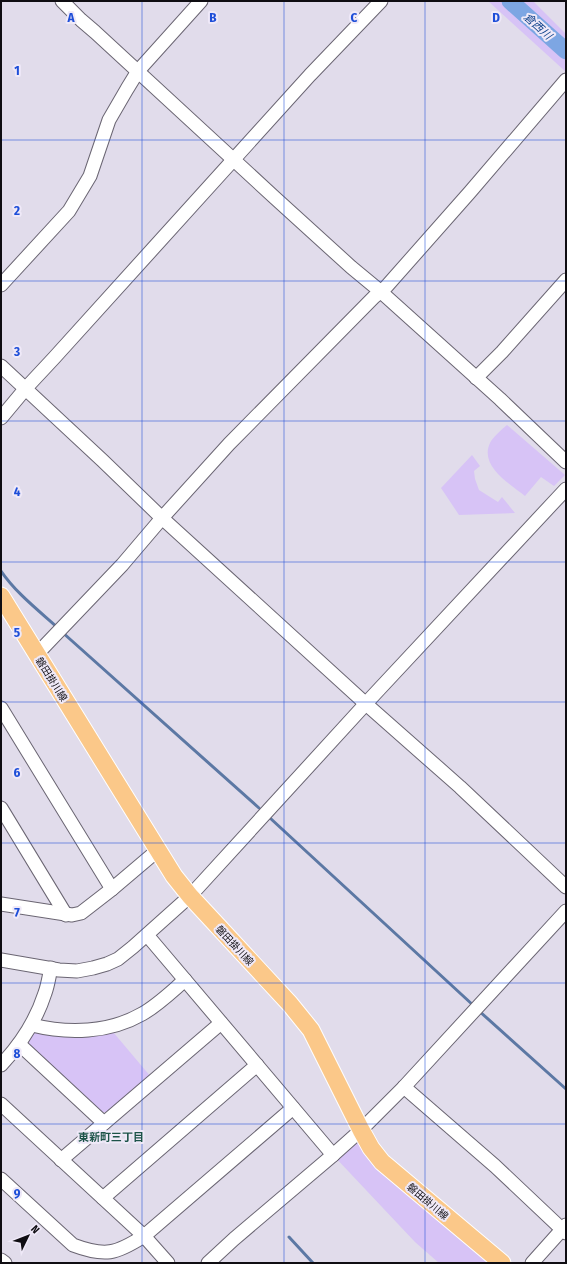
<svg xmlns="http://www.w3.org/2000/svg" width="567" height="1264" font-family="'Fira Sans Condensed','Noto Sans JP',sans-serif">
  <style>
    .green { fill: #d7c3f6 }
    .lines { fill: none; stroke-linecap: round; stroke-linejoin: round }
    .stream { stroke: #5c78a4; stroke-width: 3 }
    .river { stroke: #7da6e3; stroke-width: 17 }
    .minor-casing { stroke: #6a6572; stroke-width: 15 }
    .major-casing { stroke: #fff; stroke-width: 19 }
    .minor { stroke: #fff; stroke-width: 13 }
    .major { stroke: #fbc889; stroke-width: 17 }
    .grid { fill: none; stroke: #1d4ed8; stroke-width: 1; stroke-opacity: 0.55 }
    .labels { text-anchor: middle; stroke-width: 4; stroke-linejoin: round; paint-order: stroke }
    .street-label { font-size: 10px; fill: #0f0d12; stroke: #efe9f8 }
    .water-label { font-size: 11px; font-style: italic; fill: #10438b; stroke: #efe9f8 }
    .neighbourhood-label { font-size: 11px; font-weight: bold; fill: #1c5348; stroke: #efe9f8 }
    .grid-label { font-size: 13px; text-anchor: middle; font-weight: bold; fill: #1d4ed8; stroke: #efe9f8; stroke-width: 4; stroke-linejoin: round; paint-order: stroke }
  </style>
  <rect width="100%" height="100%" fill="#e1dceb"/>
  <g class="green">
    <path d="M488 1H533L566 34V72Z"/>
    <path d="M507 425 565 475 554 486 541 477 525 496C510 484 479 466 490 443 492 438 502 429 507 425Z"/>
    <path d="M472 455 480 466 474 471 475 479 479 490 498 502 502 497 515 513 459 515 441 488Z"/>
    <path d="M35 1032H113L151 1077 109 1112H101L30 1047 28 1040Z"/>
    <path d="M358 1141 388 1178 488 1263H439L415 1242 333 1155Z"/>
  </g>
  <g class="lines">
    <g class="stream">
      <path d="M1 571C16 593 38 610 58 628"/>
      <path d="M62 632 259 808"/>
      <path d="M270 818 474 1006"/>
      <path d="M478 1010 566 1089"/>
      <path d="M289 1237 313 1263"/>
    </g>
    <path class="river" d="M510 1 566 51"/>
    <g class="minor-casing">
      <g id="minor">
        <path d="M62 1 81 20 95 32 274 197 351 267 380 291 500 399 566 462"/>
        <path d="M1 285 69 211 90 176 109 120 127 89 138 71 201 1"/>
        <path d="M1 366 103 461 162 518 366 704 460 787 566 887"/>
        <path d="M476 378 502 352 566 280"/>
        <path d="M1 418 26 388 54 358 310 75 381 1"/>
        <path d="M37 654 122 565 162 518 229 444 374 297 386 287 470 192 566 80"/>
        <path d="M1 708 112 889"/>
        <path d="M1 808 66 915"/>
        <path d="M1 904 72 915 81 913 112 889 158 850"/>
        <path d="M147 935 333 1155"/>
        <path d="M1 960 59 970 77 971 93 968 107 964 118 959 133 947 190 896 371 698 566 489"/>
        <path d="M32 1025C68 1034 109 1033 142 1014 158 1005 171 992 185 980"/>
        <path d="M19 1044 104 1123"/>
        <path d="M1 1065C21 1044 36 1021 45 993 48 985 49 976 51 968"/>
        <path d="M404 1087 495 1166 566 1233"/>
        <path d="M1 1104 144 1236 168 1263"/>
        <path d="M61 1160 221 1023"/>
        <path d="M1 1179 73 1245C105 1257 116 1254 144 1236L293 1108"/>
        <path d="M103 1198 257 1065"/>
        <path d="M1 1260 5 1263"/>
        <path d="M208 1263 234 1239 333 1155 361 1130 404 1087 566 911"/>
        <path d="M532 1263 566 1225"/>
      </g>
    </g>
    <g class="major-casing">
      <path id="major" d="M1 596 174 876 190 896 290 1004 311 1030 361 1130 371 1148 382 1162 502 1263"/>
    </g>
    <use href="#minor" class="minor"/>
    <use href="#major" class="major"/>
  </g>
  <path class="grid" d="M142 1V1263M284 1V1263M425 1V1263M1 140H566M1 281H566M1 421H566M1 562H566M1 702H566M1 843H566M1 983H566M1 1124H566"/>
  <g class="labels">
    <g class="street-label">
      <text transform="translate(52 679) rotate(58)" y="4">磐田掛川線</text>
      <text transform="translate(235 945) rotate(47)" y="4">磐田掛川線</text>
      <text transform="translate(428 1201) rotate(40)" y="4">磐田掛川線</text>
    </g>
    <g class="water-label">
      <text transform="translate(538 26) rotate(42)" y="4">倉西川</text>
    </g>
    <g class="neighbourhood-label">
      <text x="111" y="1141">東新町三丁目</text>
    </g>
  </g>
  <g class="grid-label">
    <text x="71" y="22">A</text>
    <text x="213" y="22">B</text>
    <text x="354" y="22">C</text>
    <text x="496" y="22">D</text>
    <text x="17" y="75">1</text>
    <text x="17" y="215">2</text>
    <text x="17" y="356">3</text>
    <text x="17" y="496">4</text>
    <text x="17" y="637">5</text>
    <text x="17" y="777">6</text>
    <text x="17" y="917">7</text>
    <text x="17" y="1058">8</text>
    <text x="17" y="1198">9</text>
  </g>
  <rect width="567" height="1264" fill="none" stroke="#0f0d12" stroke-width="4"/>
  <g transform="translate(28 1236) rotate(47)" stroke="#efe9f8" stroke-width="3" paint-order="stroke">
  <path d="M0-3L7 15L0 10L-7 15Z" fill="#0f0d12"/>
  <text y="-6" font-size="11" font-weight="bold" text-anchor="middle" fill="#0f0d12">N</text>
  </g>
</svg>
